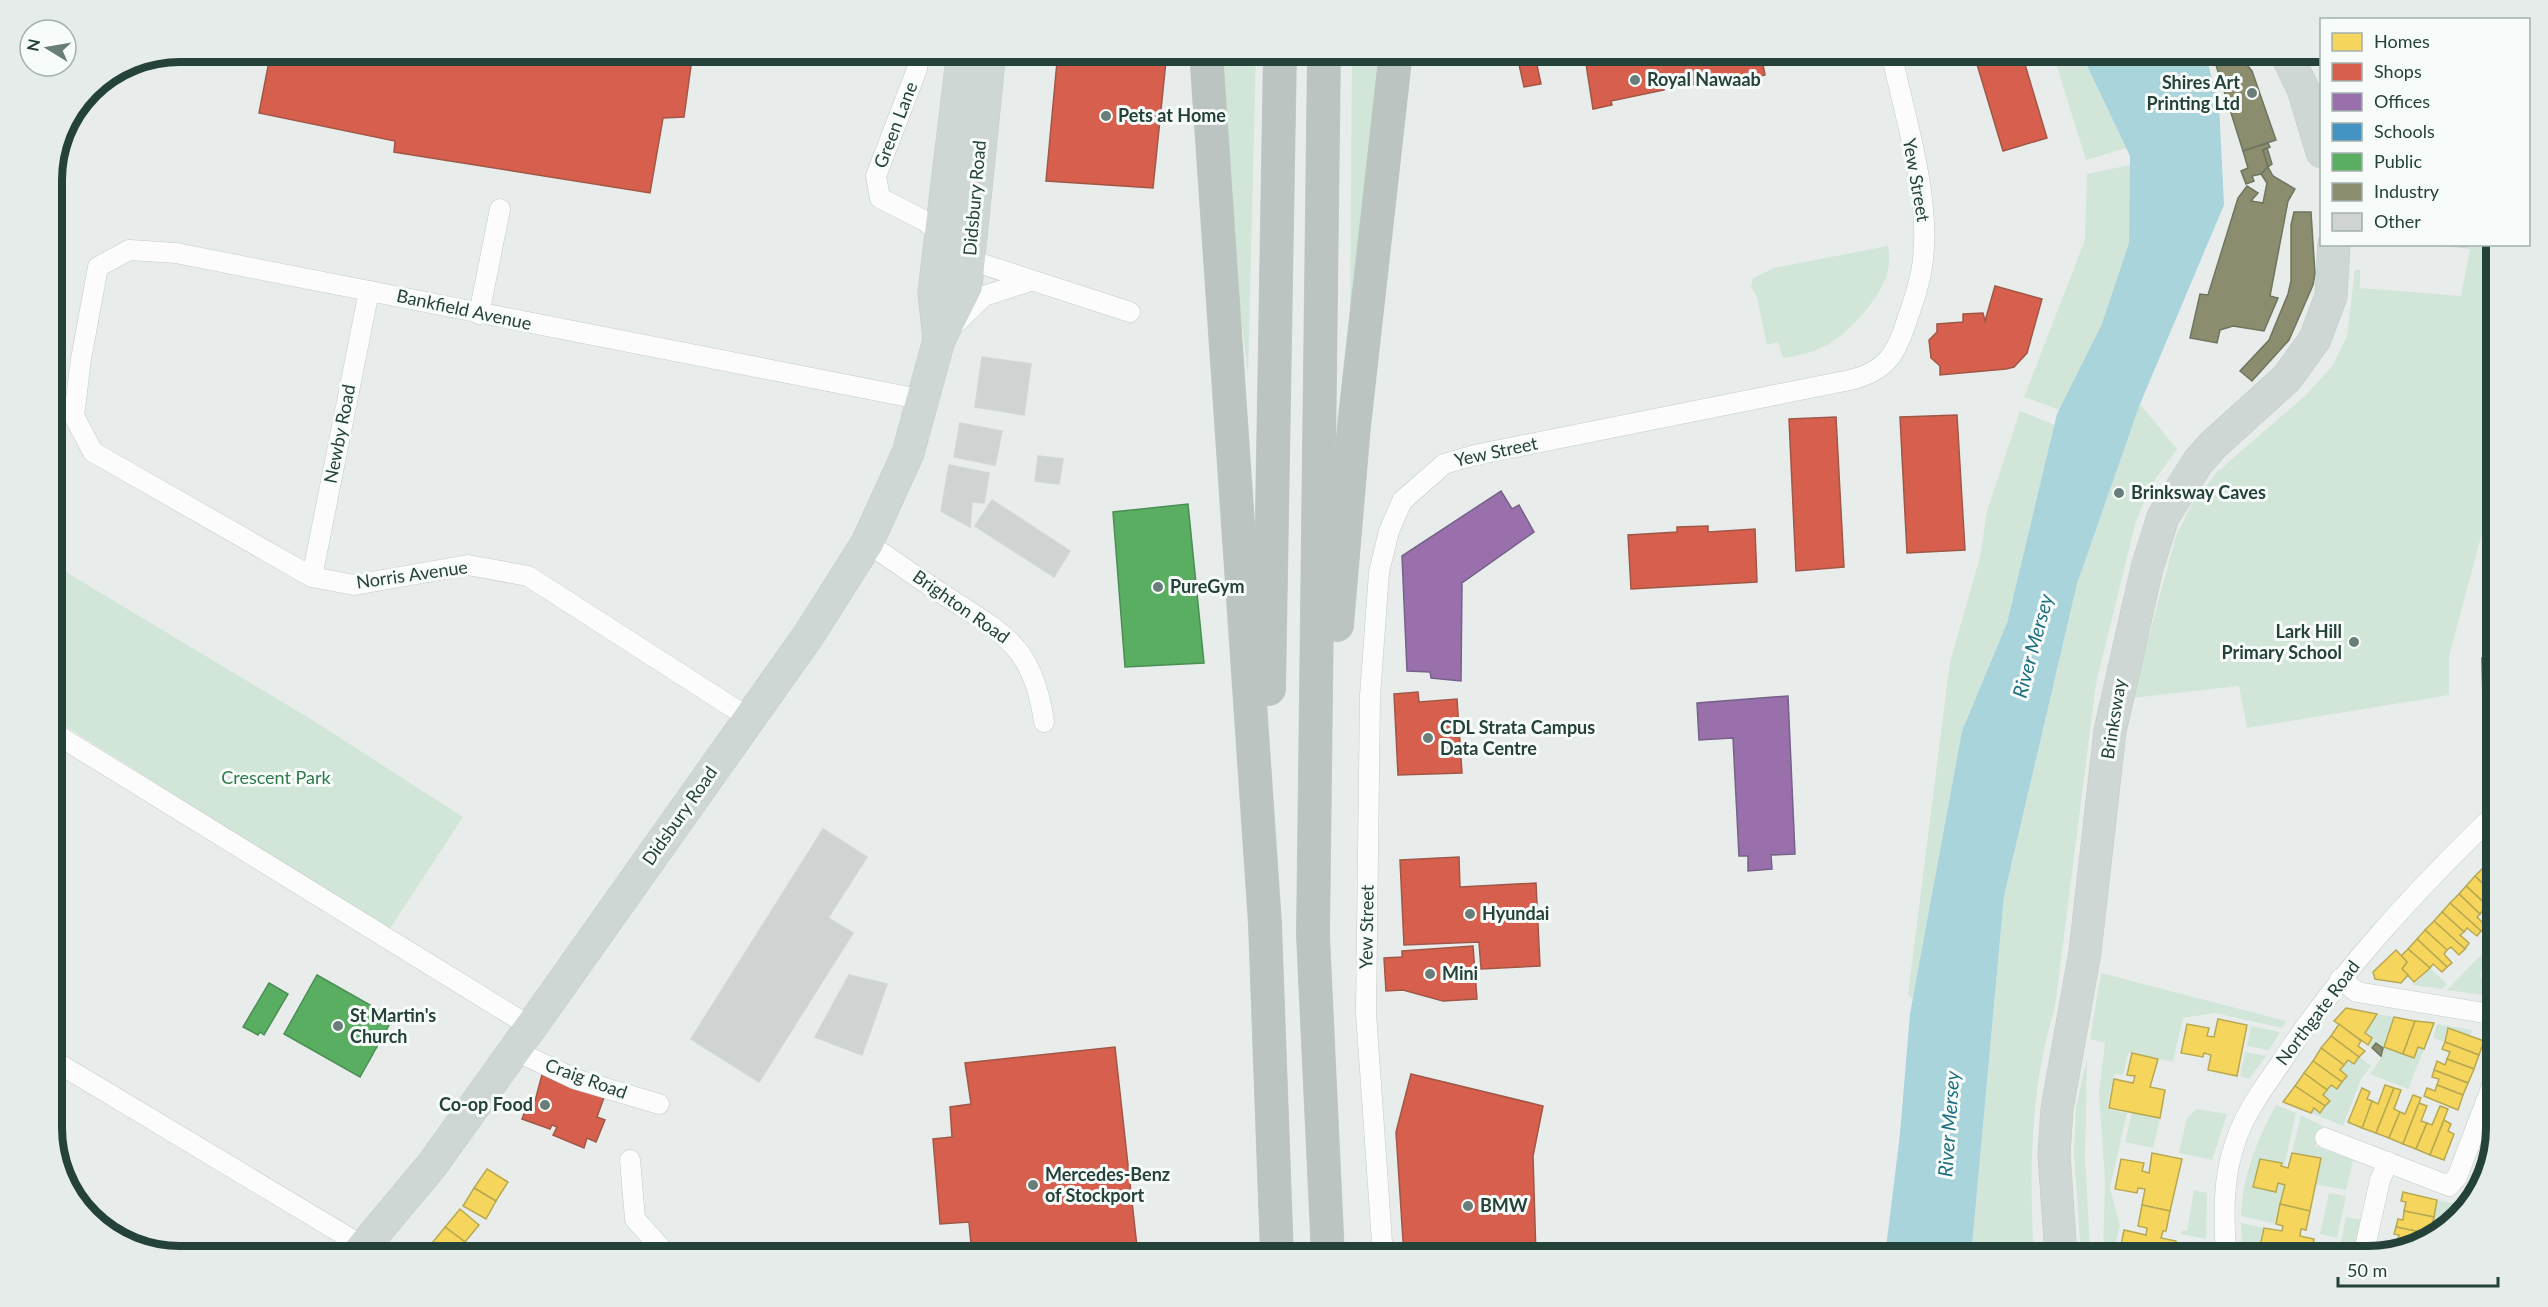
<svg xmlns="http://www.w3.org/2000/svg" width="2548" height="1307" font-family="Lato,sans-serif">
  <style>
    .green { fill: #d1e6d8 }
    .water { fill: #a9d4db }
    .homes { fill: #f6d55c; stroke: #b7a952; stroke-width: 1.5 }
    .shops { fill: #d6604d; stroke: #a15747; stroke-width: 1.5 }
    .offices { fill: #9970ab; stroke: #766289; stroke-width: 1.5 }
    .schools { fill: #4393c3; stroke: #3a7b9a; stroke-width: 1.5 }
    .public { fill: #5aae61; stroke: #4a8e55; stroke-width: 1.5 }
    .industry { fill: #8c8c6e; stroke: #6d765e; stroke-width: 1.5 }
    .building { fill: #cfd4d2; stroke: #d1d6d4; stroke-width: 1.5 }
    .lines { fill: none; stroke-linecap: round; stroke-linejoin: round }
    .street-casing { stroke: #c5cac8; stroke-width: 21 }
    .primary-casing { stroke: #c3ccc9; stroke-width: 33 }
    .highway-casing { stroke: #c3ccc9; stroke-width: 34 }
    .street { stroke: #fcfcfc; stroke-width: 20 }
    .primary { stroke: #cfd7d5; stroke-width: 32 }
    .highway { stroke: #bcc4c2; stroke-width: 33 }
    .poi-dot { fill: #697e78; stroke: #f7fbf9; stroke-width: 2 }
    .labels { text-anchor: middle; stroke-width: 6; stroke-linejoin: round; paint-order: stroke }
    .poi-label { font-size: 18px; font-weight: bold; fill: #24423a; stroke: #f7fbf9; text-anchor: start }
    .street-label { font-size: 18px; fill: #24423a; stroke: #f7fbf9 }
    .park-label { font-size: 18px; fill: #2d7a4b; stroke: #f7fbf9 }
    .water-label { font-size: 20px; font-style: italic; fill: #1c6f80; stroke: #f7fbf9 }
    .rim { fill: none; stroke: #24423a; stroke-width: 8 }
  </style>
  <rect width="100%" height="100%" fill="#e8edeb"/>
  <g class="green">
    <path d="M1222 51H1256L1248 376 1239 299Z"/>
    <path d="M1352 51H1380L1350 333Z"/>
    <path d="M2052 51H2080L2126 148 2086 160Z"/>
    <path d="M2130 165 2129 243 2101 326 2060 410 2024 397 2085 240 2087 174Z"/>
    <path d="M2471 245H2497V510L2488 511 2449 656V695L2247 728 2239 686 2132 698 2176 536 2192 504 2217 472 2307 394 2333 365 2347 336 2355 270H2360V288L2461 296Z"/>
    <path d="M1888 246C1889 254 1890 262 1888 270 1883 295 1847 337 1823 347 1811 353 1796 356 1783 358L1778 342 1767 345 1757 297 1751 287 1753 278 1774 268Z"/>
    <path d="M2140 404 2177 449 2152 484 2136 521 2096 683 2055 1007C2030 1088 2029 1172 2034 1256H1971L2004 896 2077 584Z"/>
    <path d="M2020 411 2055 425 2007 623 1962 731 1913 1000 1908 994 1950 662 1980 557 1987 511Z"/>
    <path d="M2497 519V554L2485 553 2491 521Z"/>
    <path d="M51 563 314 721 463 817 389 930 51 717Z"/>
    <path d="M2497 939V961L2484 959 2480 977 2493 980 2497 962V997L2447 990Z"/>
    <path d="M2430 968 2447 984 2442 989 2413 985Z"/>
    <path d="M2101 973 2286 1021 2282 1028 2215 1013 2183 1018 2173 1062 2128 1053 2123 1075 2114 1074 2107 1109 2127 1113 2110 1188 2120 1226 2112 1256H2103L2105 1181 2099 1093 2105 1043 2090 1039Z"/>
    <path d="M2377 1014 2394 1017 2384 1047 2413 1058 2418 1047 2424 1049 2408 1089 2370 1074 2381 1058 2383 1048 2376 1043 2372 1048 2368 1045 2372 1038 2365 1033Z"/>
    <path d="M2437 1024 2472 1030 2470 1036 2448 1028 2445 1042 2433 1038Z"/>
    <path d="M2251 1026 2280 1032 2269 1050 2247 1046Z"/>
    <path d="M2245 1052 2266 1056 2249 1079 2240 1076Z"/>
    <path d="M2359 1057 2371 1066 2361 1079 2343 1126 2311 1113 2314 1108 2321 1112 2330 1101 2323 1095 2331 1085 2337 1089 2347 1076 2340 1070 2348 1060 2354 1064Z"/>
    <path d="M2087 1058 2085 1159 2090 1248 2095 1256H2081L2074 1153 2076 1108Z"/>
    <path d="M2276 1105 2296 1113 2284 1167 2282 1163 2260 1159 2253 1186 2276 1192 2278 1183 2285 1185 2276 1224 2241 1216C2243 1174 2256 1142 2276 1105Z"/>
    <path d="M2197 1109 2227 1114 2212 1160 2179 1153 2187 1118Z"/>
    <path d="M2132 1112 2160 1118 2153 1148 2125 1142Z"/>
    <path d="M2301 1115 2323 1126 2315 1146 2353 1160 2346 1190 2315 1184 2320 1159 2292 1153Z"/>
    <path d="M2194 1190 2207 1193 2206 1239 2181 1234 2182 1230 2187 1231Z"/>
    <path d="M2329 1193 2346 1196 2337 1238 2320 1234Z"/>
    <path d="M2437 1200 2464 1206 2439 1234 2429 1237Z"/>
    <path d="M2346 1217 2362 1220 2355 1256H2338Z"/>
    <path d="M2241 1223 2264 1228 2258 1256H2243Z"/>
    <path d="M2191 1242 2208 1246V1256H2188Z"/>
  </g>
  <path class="water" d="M2080 51H2202L2207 60 2219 105 2224 205 2140 404 2077 584 2004 896 1971 1256H1885L1900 1134 1910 1014 1962 731 2007 623 2057 414 2101 326 2129 243 2130 156Z"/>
  <g class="homes">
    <path d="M2492 858 2497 863V879L2484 867Z"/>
    <path d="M2484 867 2497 879 2496 897 2475 876Z"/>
    <path d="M2475 876 2496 897 2493 900 2497 904V914L2466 886Z"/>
    <path d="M2466 886 2496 914 2492 919 2483 910 2480 914 2459 894Z"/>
    <path d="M2459 894 2480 914 2477 917 2486 926 2481 931 2450 903Z"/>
    <path d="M2450 903 2481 931 2477 936 2467 928 2464 932 2442 912Z"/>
    <path d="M2442 912 2464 932 2460 935 2469 943 2465 949 2434 921Z"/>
    <path d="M2434 921 2465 949 2459 955 2451 947 2447 950 2425 930Z"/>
    <path d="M2425 930 2447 950 2444 954 2452 963 2447 967 2417 939Z"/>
    <path d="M2417 939 2447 967 2442 972 2433 964 2430 968 2408 949Z"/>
    <path d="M2408 949 2430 968 2414 982 2402 969 2407 962 2401 956Z"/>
    <path d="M2396 950 2407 962 2402 969 2408 975 2401 983 2375 979 2373 972Z"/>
    <path d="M2346 1008 2377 1014 2365 1033 2372 1038 2368 1045 2334 1021Z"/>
    <path d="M2394 1017 2415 1021 2403 1054 2384 1047Z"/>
    <path d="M2218 1019 2247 1025 2237 1076 2208 1070 2211 1055 2204 1053 2203 1057 2181 1053 2187 1024 2209 1028 2207 1036 2214 1037Z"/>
    <path d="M2415 1021 2434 1023 2424 1049 2418 1047 2414 1058 2403 1054Z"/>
    <path d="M2339 1024 2361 1041 2358 1046 2365 1051 2359 1057 2331 1036Z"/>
    <path d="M2448 1028 2484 1041 2479 1055 2445 1042Z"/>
    <path d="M2331 1036 2359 1057 2354 1064 2348 1060 2344 1065 2321 1048Z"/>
    <path d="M2445 1042 2479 1055 2474 1069 2447 1059 2450 1052 2442 1049Z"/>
    <path d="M2321 1048 2344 1065 2340 1070 2347 1076 2342 1082 2313 1061Z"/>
    <path d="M2132 1053 2158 1059 2150 1087 2165 1090 2160 1118 2109 1108 2114 1079 2133 1083 2135 1076 2127 1075Z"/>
    <path d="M2447 1059 2474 1069 2468 1083 2434 1070 2437 1061 2445 1065Z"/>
    <path d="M2313 1061 2342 1082 2337 1089 2331 1085 2327 1090 2304 1073Z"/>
    <path d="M2434 1070 2468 1083 2463 1095 2437 1085 2439 1079 2432 1077Z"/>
    <path d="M2304 1073 2327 1090 2323 1095 2330 1101 2325 1106 2295 1086Z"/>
    <path d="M2385 1085 2394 1088 2376 1133 2362 1128 2372 1101 2378 1104Z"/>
    <path d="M2437 1085 2463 1095 2458 1110 2424 1096 2427 1088 2435 1091Z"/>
    <path d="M2295 1086 2325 1106 2320 1113 2314 1108 2311 1113 2283 1102Z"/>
    <path d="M2362 1088 2370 1092 2367 1099 2372 1101 2362 1128 2348 1122Z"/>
    <path d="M2394 1088 2401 1090 2394 1109 2400 1112 2389 1138 2376 1133Z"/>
    <path d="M2413 1095 2421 1098 2403 1144 2389 1138 2400 1112 2405 1114Z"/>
    <path d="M2419 1103 2427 1106 2421 1121 2427 1123 2416 1149 2403 1144Z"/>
    <path d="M2440 1106 2448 1109 2430 1155 2416 1149 2427 1123 2432 1125Z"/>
    <path d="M2444 1120 2451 1124 2448 1131 2454 1134 2444 1160 2430 1155Z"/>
    <path d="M2489 1144 2493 1145 2485 1180 2482 1179Z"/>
    <path d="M2152 1153 2182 1159 2170 1211 2142 1205 2145 1189 2138 1188 2137 1193 2115 1189 2121 1159 2144 1163 2142 1171 2149 1173Z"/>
    <path d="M2292 1153 2321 1158 2310 1211 2280 1204 2285 1185 2278 1183 2276 1192 2253 1187 2260 1159 2282 1163 2281 1166 2288 1168Z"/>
    <path d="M487 1169 508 1182 496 1201 474 1188Z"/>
    <path d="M474 1188 496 1201 486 1219 463 1206Z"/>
    <path d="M2403 1192 2437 1200 2434 1217 2404 1211 2406 1202 2401 1201Z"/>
    <path d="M2280 1204 2310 1211 2306 1230 2301 1229 2300 1236 2314 1239 2311 1256H2258L2264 1228 2282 1231 2283 1226 2276 1224Z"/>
    <path d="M2142 1205 2170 1211 2166 1231H2163L2161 1238 2176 1241 2173 1256H2119L2124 1230 2146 1235 2147 1228 2138 1226Z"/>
    <path d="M460 1209 479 1225 465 1242 445 1227Z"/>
    <path d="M2404 1211 2434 1217 2430 1234 2396 1227 2398 1219 2403 1220Z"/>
    <path d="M445 1227 465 1242 455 1256H449L432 1243Z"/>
    <path d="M2396 1227 2430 1234 2429 1237 2405 1245 2397 1243 2399 1235 2394 1234Z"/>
  </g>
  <g class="shops">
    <path d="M271 51H693L684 117 663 118 650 193 394 152 395 141 259 113Z"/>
    <path d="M1058 51H1167L1153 188 1046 181Z"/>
    <path d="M1516 51H1534L1541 84 1524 87Z"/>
    <path d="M1584 51H1757V55L1761 54 1765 75 1745 80 1743 75 1691 85 1690 79 1662 83 1664 90 1611 101 1612 105 1593 109Z"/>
    <path d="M1973 51H2021L2047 138 2003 151Z"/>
    <path d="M1995 286 2042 299 2027 353 2014 367 2006 369 1940 375V366L1931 358 1929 340 1937 332V324L1963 322V314L1983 313 1985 321Z"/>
    <path d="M1957 415 1965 550 1907 553 1900 417Z"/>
    <path d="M1836 417 1844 567 1796 571 1789 419Z"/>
    <path d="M1708 526V532L1755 529 1757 582 1631 589 1628 535 1677 532V527Z"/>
    <path d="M1418 692 1419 702 1457 699 1462 773 1398 775 1394 694Z"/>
    <path d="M1459 857 1460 887 1536 883 1540 966 1481 969 1479 942 1404 945 1400 860Z"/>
    <path d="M1473 946 1477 999 1443 1001 1403 990 1386 991 1384 958 1402 957V951Z"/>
    <path d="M1115 1047 1138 1256H972L969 1222 940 1224 933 1139 952 1137 950 1107 971 1104 965 1063Z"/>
    <path d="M544 1067 606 1092 597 1117 605 1120 596 1142 587 1138 584 1148 553 1135 557 1127 552 1125 550 1129 522 1119 530 1099 535 1101Z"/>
    <path d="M1411 1074 1543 1106 1533 1156 1536 1256H1404L1396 1132Z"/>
  </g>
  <g class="offices">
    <path d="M1501 491 1512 509 1519 505 1534 532 1462 583 1461 681 1431 678 1430 672 1407 671 1402 556Z"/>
    <path d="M1788 696 1795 854 1771 855 1772 869 1748 871V856H1739L1733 738 1699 740 1697 703Z"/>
  </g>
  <path class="schools" d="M2488 642H2497V703H2483L2482 658H2488Z"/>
  <g class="public">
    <path d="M1188 504 1204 663 1125 667 1113 512Z"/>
    <path d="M317 975 393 1018 360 1077 284 1034Z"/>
    <path d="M269 983 288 994 264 1035 260 1032 258 1035 243 1027Z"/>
  </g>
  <g class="industry">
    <path d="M2307 51H2322V58L2312 60Z"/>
    <path d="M2239 56 2252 71 2276 140 2243 151 2215 62Z"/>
    <path d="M2268 143 2270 147 2263 150 2268 167 2261 174 2252 176 2254 181 2246 184 2241 171 2248 168 2243 151Z"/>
    <path d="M2267 148 2272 164 2268 167 2263 150Z"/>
    <path d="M2268 167 2273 176 2295 189 2288 201 2270 296 2278 298 2264 331 2233 326 2220 330 2217 343 2190 338 2200 294 2208 295 2238 198 2247 186 2258 193 2251 201 2263 203 2267 183 2261 174Z"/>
    <path d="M2294 212H2311L2315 274 2313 285 2289 340 2252 381 2240 371 2269 340 2288 294 2291 281V225Z"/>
    <path d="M2376 1043 2383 1048 2381 1056 2372 1048Z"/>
  </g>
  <g class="building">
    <path d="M2429 244H2469V248Z"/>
    <path d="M982 357 1031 364 1024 415 975 407Z"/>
    <path d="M960 423 1002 431 995 465 954 457Z"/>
    <path d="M1038 456 1063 459 1059 484 1035 481Z"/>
    <path d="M949 465 989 473 984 503 972 502 970 527 941 511Z"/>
    <path d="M992 500 1070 551 1054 577 975 526Z"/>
    <path d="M823 829 867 857 828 918 853 933 759 1082 691 1039Z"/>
    <path d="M849 975 887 984 862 1055 815 1037Z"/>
  </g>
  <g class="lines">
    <g class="street-casing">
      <g id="street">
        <path d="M919 51 917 69 876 176 880 198 925 221 970 260 1130 312"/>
        <path d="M479 314 500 209"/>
        <path d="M954 325 984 296 1030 281"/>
        <path d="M867 543C893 560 918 578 944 595 1004 634 1033 645 1044 722"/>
        <path d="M312 577 369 291"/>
        <path d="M749 718 528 576 468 565 354 585 312 577 93 452 74 416 81 359 98 267 129 250 176 253 924 400"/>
        <path d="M51 731 531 1027"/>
        <path d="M2340 979 2357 992 2497 1015"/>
        <path d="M514 1050 575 1079 659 1104"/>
        <path d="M51 1059 366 1248"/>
        <path d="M2325 1138 2449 1186 2457 1177 2497 1073"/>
        <path d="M630 1160 635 1219 668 1256"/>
        <path d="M1383 1256 1366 1013 1370 696 1379 572 1389 531 1402 501 1444 464 1475 455 1850 380C1888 371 1897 352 1908 317 1913 303 1918 288 1921 273 1934 203 1905 120 1891 51"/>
        <path d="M2226 1256C2224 1218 2222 1180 2235 1143 2244 1114 2263 1089 2280 1064 2341 971 2417 889 2497 812"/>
        <path d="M2363 1256 2380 1180 2388 1162"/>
      </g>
    </g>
    <g class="primary-casing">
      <g id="primary">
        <path d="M2285 51 2303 89 2322 152"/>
        <path d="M939 340 934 292 963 51"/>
        <path d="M356 1256 432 1165 531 1027 808 636 867 543 908 453 939 340 966 286 990 51"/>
        <path d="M2061 1256 2054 1154 2057 1109 2085 952 2110 731 2147 568 2163 517 2198 462 2213 445 2287 378 2315 339 2331 296 2334 244"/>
      </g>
    </g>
    <g class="highway-casing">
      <g id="highway">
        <path d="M1206 51 1265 924 1277 1256"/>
        <path d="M1324 51 1313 935 1328 1256"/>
        <path d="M1337 625 1354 426 1396 51"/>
        <path d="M1269 689 1280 51"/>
      </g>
    </g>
    <use href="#street" class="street"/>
    <use href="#primary" class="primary"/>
    <use href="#highway" class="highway"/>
  </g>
  <g class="poi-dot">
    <circle cx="1635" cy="80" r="6"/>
    <circle cx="2252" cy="93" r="6"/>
    <circle cx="1106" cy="116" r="6"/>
    <circle cx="2119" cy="493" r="6"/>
    <circle cx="1158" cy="587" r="6"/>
    <circle cx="2354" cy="642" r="6"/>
    <circle cx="1428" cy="738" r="6"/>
    <circle cx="1470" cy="914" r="6"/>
    <circle cx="1430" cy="974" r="6"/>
    <circle cx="338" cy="1026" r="6"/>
    <circle cx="545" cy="1105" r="6"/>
    <circle cx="1033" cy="1185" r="6"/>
    <circle cx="1468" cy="1206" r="6"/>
  </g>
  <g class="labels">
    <g class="poi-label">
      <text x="1647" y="86">Royal Nawaab</text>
      <text x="2240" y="89" text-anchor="end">Shires Art<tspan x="2240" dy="21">Printing Ltd</tspan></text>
      <text x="1118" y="122">Pets at Home</text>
      <text x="2131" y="499">Brinksway Caves</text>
      <text x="1170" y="593">PureGym</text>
      <text x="2342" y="638" text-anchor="end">Lark Hill<tspan x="2342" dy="21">Primary School</tspan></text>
      <text x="1440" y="734">CDL Strata Campus<tspan x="1440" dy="21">Data Centre</tspan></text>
      <text x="1482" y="920">Hyundai</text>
      <text x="1442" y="980">Mini</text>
      <text x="350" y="1022">St Martin's<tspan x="350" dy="21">Church</tspan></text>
      <text x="533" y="1111" text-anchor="end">Co-op Food</text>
      <text x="1045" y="1181">Mercedes-Benz<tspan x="1045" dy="21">of Stockport</tspan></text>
      <text x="1480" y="1212">BMW</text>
    </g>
    <g class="street-label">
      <text transform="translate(896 125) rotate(-69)" y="6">Green Lane</text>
      <text transform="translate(1916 180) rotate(80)" y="6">Yew Street</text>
      <text transform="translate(975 198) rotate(-85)" y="6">Didsbury Road</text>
      <text transform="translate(464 310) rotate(12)" y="6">Bankfield Avenue</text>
      <text transform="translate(340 434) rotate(-79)" y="6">Newby Road</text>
      <text transform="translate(1496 452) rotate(-12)" y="6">Yew Street</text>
      <text transform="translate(412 575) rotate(-8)" y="6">Norris Avenue</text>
      <text transform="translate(961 607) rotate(35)" y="6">Brighton Road</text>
      <text transform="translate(2114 719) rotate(-81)" y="6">Brinksway</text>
      <text transform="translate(680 816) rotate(-55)" y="6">Didsbury Road</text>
      <text transform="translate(1367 927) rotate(-89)" y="6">Yew Street</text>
      <text transform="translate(2318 1013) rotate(-53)" y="6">Northgate Road</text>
      <text transform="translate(586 1079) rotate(20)" y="6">Craig Road</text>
    </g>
    <g class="park-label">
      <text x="276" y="784">Crescent Park</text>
    </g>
    <g class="water-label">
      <text transform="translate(2033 646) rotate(-75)" y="7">River Mersey</text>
      <text transform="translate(1949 1124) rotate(-86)" y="7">River Mersey</text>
    </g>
  </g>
  <path d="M0 0H2548V1307H0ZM180 62H2368A118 118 0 0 1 2486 180V1128A118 118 0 0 1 2368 1246H180A118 118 0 0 1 62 1128V180A118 118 0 0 1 180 62Z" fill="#e6ecea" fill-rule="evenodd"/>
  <path class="rim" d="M180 62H2368A118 118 0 0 1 2486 180V1128A118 118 0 0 1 2368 1246H180A118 118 0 0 1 62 1128V180A118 118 0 0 1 180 62Z"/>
  <rect x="2320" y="18" width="210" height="228" fill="#f7fbf9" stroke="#a3b1ad" stroke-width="1.5"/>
  <rect x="2332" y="33" width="30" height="18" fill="#f6d55c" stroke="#a3b1ad" stroke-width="1.5"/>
  <text x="2374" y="48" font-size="18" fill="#24423a">Homes</text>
  <rect x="2332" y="63" width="30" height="18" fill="#d6604d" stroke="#a3b1ad" stroke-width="1.5"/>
  <text x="2374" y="78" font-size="18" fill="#24423a">Shops</text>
  <rect x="2332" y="93" width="30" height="18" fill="#9970ab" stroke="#a3b1ad" stroke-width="1.5"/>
  <text x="2374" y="108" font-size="18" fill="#24423a">Offices</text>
  <rect x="2332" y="123" width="30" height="18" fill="#4393c3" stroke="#a3b1ad" stroke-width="1.5"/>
  <text x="2374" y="138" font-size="18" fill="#24423a">Schools</text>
  <rect x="2332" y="153" width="30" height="18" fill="#5aae61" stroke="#a3b1ad" stroke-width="1.5"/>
  <text x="2374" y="168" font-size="18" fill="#24423a">Public</text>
  <rect x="2332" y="183" width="30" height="18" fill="#8c8c6e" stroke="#a3b1ad" stroke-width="1.5"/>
  <text x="2374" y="198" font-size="18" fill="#24423a">Industry</text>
  <rect x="2332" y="213" width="30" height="18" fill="#cfd4d2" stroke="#a3b1ad" stroke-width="1.5"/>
  <text x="2374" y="228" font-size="18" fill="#24423a">Other</text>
  <g transform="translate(48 48) rotate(281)"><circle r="28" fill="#f7fbf9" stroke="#a3b1ad" stroke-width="1.5"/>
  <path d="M0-4.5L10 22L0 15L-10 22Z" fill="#697e78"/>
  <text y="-9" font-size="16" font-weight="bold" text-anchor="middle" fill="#24423a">N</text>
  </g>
  <path d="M2338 1277v9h160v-9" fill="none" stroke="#24423a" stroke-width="3"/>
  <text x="2347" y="1277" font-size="18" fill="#24423a" stroke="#f7fbf9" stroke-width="4.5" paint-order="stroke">50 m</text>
</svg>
